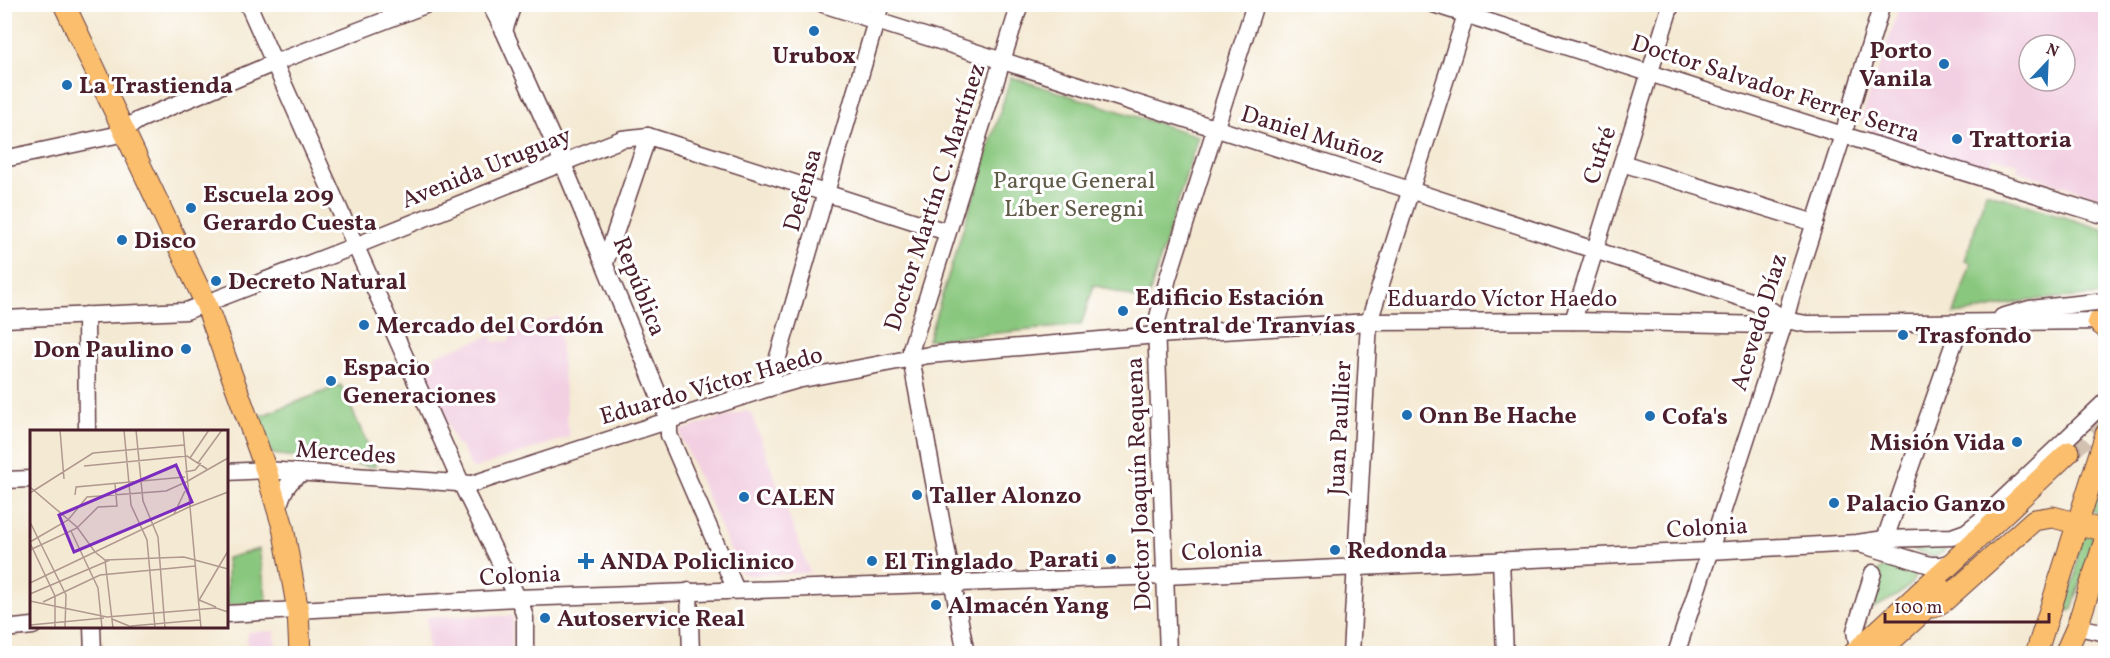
<svg xmlns="http://www.w3.org/2000/svg" width="2110" height="658" font-family="Vollkorn,serif">
  <style>
    .built { fill: #f2cfe1; fill-rule: evenodd }
    .green { fill: #89c77e; stroke: #6a7354; stroke-width: 1.5 }
    .lines { fill: none; stroke-linecap: round; stroke-linejoin: round }
    .major-tunnel { stroke: #d2c1b1; stroke-width: 21; stroke-dasharray: 21 10; stroke-linecap: butt }
    .minor-casing { stroke: #643d44; stroke-width: 19 }
    .major-casing { stroke: #643d44; stroke-width: 23 }
    .minor { stroke: #fff; stroke-width: 16 }
    .major { stroke: #fabe6d; stroke-width: 21 }
    .poi-dot { fill: #1f6fb2; stroke: #fff; stroke-width: 2 }
    .labels { text-anchor: middle; stroke-width: 6; stroke-linejoin: round; paint-order: stroke }
    .poi-label { font-size: 24px; font-weight: bold; fill: #4a1f2b; stroke: #fff; text-anchor: start }
    .street-label { font-size: 24px; fill: #4a1f2b; stroke: #fff }
    .park-label { font-size: 24px; fill: #605a48; stroke: #fff }
    .inset-road { fill: none; stroke: #b0988f; stroke-width: 1.5 }
    .view { fill: #7b2cbf; fill-opacity: 0.15; stroke: #7b2cbf; stroke-width: 3 }
    .inset-edge { fill: none; stroke: #4a1f2b; stroke-width: 3 }
  </style>
  <rect width="100%" height="100%" fill="#fff"/>
  <filter id="ink" filterUnits="userSpaceOnUse"><feTurbulence type="fractalNoise" baseFrequency=".0167" numOctaves="2"/><feDisplacementMap in="SourceGraphic" scale="12" xChannelSelector="R" yChannelSelector="G"/><feConvolveMatrix kernelMatrix="1 2 1 2 8 2 1 2 1" color-interpolation-filters="sRGB"/></filter>
  <filter id="wash" filterUnits="userSpaceOnUse"><feTurbulence type="fractalNoise" baseFrequency=".008" numOctaves="4" result="noise"/><feDisplacementMap in="SourceGraphic" scale="24" xChannelSelector="R" yChannelSelector="G"/><feGaussianBlur stdDeviation="1.35" result="paint"/><feColorMatrix in="noise" values="0 0 0 0 0 0 0 0 0 0 0 0 0 0 0 0 0 1.4 0 .05"/><feComposite in="paint" operator="in"/></filter>
  <g filter="url(#wash)">
    <rect width="100%" height="100%" fill="#f4e9d2"/>
    <g class="built">
      <path d="M1900 5H2105V199L2017 171 2018 164 1992 157 1988 168 1871 134 1861 120ZM2029 45H2065V81H2029Z"/>
      <path d="M558 316 569 437 472 469 460 445 457 446 423 369 436 368 435 355 493 335V342L510 341V335L526 331V328Z"/>
      <path d="M745 411 751 413 810 573 748 575 740 572 680 435 682 430Z"/>
      <path d="M470 616H513L511 653H428L427 617Z"/>
      <path d="M275 631 276 653H247V632Z"/>
    </g>
    <g class="green">
      <path d="M1011 77 1198 136 1147 302 1094 285 1081 325 928 340Z"/>
      <path d="M1986 192 2105 230V295L2029 300 1972 312 1954 314 1971 263 1965 261Z"/>
      <path d="M341 385 375 461V467L272 454 258 417Z"/>
      <path d="M2105 457V508L2100 514 2092 511Z"/>
      <path d="M2082 534 2095 537 2072 610 2068 611 2066 608 2076 574 2077 555Z"/>
      <path d="M1942 545 1944 548V552L1934 557 1911 549 1912 546Z"/>
      <path d="M259 549 267 603 227 605V558Z"/>
      <path d="M1891 559 1917 568C1916 573 1915 578 1912 582 1905 594 1878 606 1865 611L1877 573Z"/>
    </g>
  </g>
  <g filter="url(#ink)">
    <g class="lines">
      <path class="major-tunnel" d="M2069 452 2106 416"/>
      <g class="minor-casing">
        <g id="minor">
          <path d="M248 4 462 485 522 607 525 618V654"/>
          <path d="M490 4 504 31 556 147 669 420V435L736 590"/>
          <path d="M823 4 1410 190 1754 302 1772 311 1785 320"/>
          <path d="M1433 4 1843 135 2106 216"/>
          <path d="M504 31 513 4"/>
          <path d="M4 159 116 135 139 120 274 63 428 4"/>
          <path d="M1622 163 1815 223"/>
          <path d="M605 263 648 136"/>
          <path d="M86 315 87 432"/>
          <path d="M2002 317 2030 309 2106 301"/>
          <path d="M4 319 186 311 355 246 622 139 648 136 947 232"/>
          <path d="M1573 321 1671 4"/>
          <path d="M769 388 881 4"/>
          <path d="M226 472 266 470 472 484 769 388 797 380 929 355 1157 335 1369 322 1573 321 1771 325 1785 320 1807 324 2106 321"/>
          <path d="M4 480 32 479"/>
          <path d="M278 509C282 493 287 481 302 473"/>
          <path d="M1885 539 1961 323"/>
          <path d="M1863 545 1930 565H1941L1954 561"/>
          <path d="M1501 560 1505 654"/>
          <path d="M689 591 691 654"/>
          <path d="M226 614 517 598 1165 576 1709 551 1857 543 1885 539 1952 537 1966 532 1980 521 2106 401"/>
          <path d="M92 626 93 654"/>
          <path d="M2077 627 2106 633"/>
          <path d="M4 629 33 626"/>
          <path d="M966 654 911 358V349L1020 4"/>
          <path d="M1168 654 1156 325 1168 278 1255 4"/>
          <path d="M1351 654 1369 322 1469 5"/>
          <path d="M1676 654 1785 320 1792 294 1843 135 1882 4"/>
          <path d="M1867 654 1857 642 1855 631 1873 573"/>
        </g>
      </g>
      <g class="major-casing">
        <g id="major">
          <path d="M64 4 206 304 266 470 283 527 298 611 300 654"/>
          <path d="M2098 322 2106 328"/>
          <path d="M1934 607 1944 601 2034 520 2053 517 2106 531"/>
          <path d="M1853 654 1955 560 2069 452"/>
          <path d="M1877 654 1918 616 1942 589"/>
          <path d="M2036 654 2106 434"/>
          <path d="M2065 654 2077 627 2106 537"/>
        </g>
      </g>
      <use href="#minor" class="minor"/>
      <use href="#major" class="major"/>
    </g>
  </g>
  <g class="poi-dot">
    <circle cx="814" cy="31" r="6"/>
    <circle cx="1944" cy="64" r="6"/>
    <circle cx="67" cy="85" r="6"/>
    <circle cx="1957" cy="139" r="6"/>
    <circle cx="191" cy="208" r="6"/>
    <circle cx="122" cy="240" r="6"/>
    <circle cx="216" cy="281" r="6"/>
    <circle cx="1123" cy="311" r="6"/>
    <circle cx="364" cy="325" r="6"/>
    <circle cx="1903" cy="335" r="6"/>
    <circle cx="186" cy="349" r="6"/>
    <circle cx="331" cy="381" r="6"/>
    <circle cx="1407" cy="415" r="6"/>
    <circle cx="1650" cy="416" r="6"/>
    <circle cx="2017" cy="442" r="6"/>
    <circle cx="917" cy="495" r="6"/>
    <circle cx="744" cy="497" r="6"/>
    <circle cx="1834" cy="503" r="6"/>
    <circle cx="1335" cy="550" r="6"/>
    <circle cx="1111" cy="559" r="6"/>
    <path d="M583 552h6v6h6v6h-6v6h-6v-6h-6v-6h6z"/>
    <circle cx="872" cy="561" r="6"/>
    <circle cx="936" cy="605" r="6"/>
    <circle cx="545" cy="618" r="6"/>
  </g>
  <g class="labels">
    <g class="poi-label">
      <text x="1932" y="58" text-anchor="end">Porto<tspan x="1932" dy="28">Vanila</tspan></text>
      <text x="814" y="63" text-anchor="middle">Urubox</text>
      <text x="79" y="93">La Trastienda</text>
      <text x="1969" y="147">Trattoria</text>
      <text x="203" y="202">Escuela 209<tspan x="203" dy="28">Gerardo Cuesta</tspan></text>
      <text x="134" y="248">Disco</text>
      <text x="228" y="289">Decreto Natural</text>
      <text x="1135" y="305">Edificio Estación<tspan x="1135" dy="28">Central de Tranvías</tspan></text>
      <text x="376" y="333">Mercado del Cordón</text>
      <text x="1915" y="343">Trasfondo</text>
      <text x="174" y="357" text-anchor="end">Don Paulino</text>
      <text x="343" y="375">Espacio<tspan x="343" dy="28">Generaciones</tspan></text>
      <text x="1419" y="423">Onn Be Hache</text>
      <text x="1662" y="424">Cofa's</text>
      <text x="2005" y="450" text-anchor="end">Misión Vida</text>
      <text x="929" y="503">Taller Alonzo</text>
      <text x="756" y="505">CALEN</text>
      <text x="1846" y="511">Palacio Ganzo</text>
      <text x="1347" y="558">Redonda</text>
      <text x="1099" y="567" text-anchor="end">Parati</text>
      <text x="600" y="569">ANDA Policlinico</text>
      <text x="884" y="569">El Tinglado</text>
      <text x="948" y="613">Almacén Yang</text>
      <text x="557" y="626">Autoservice Real</text>
    </g>
    <g class="street-label">
      <text transform="translate(1776 88) rotate(18)" y="8">Doctor Salvador Ferrer Serra</text>
      <text transform="translate(1313 134) rotate(17)" y="8">Daniel Muñoz</text>
      <text transform="translate(1599 155) rotate(-72)" y="8">Cufré</text>
      <text transform="translate(486 167) rotate(-22)" y="8">Avenida Uruguay</text>
      <text transform="translate(802 190) rotate(-74)" y="8">Defensa</text>
      <text transform="translate(934 197) rotate(-72)" y="8">Doctor Martín C. Martínez</text>
      <text transform="translate(640 286) rotate(68)" y="8">República</text>
      <text x="1502" y="306">Eduardo Víctor Haedo</text>
      <text transform="translate(1758 322) rotate(-73)" y="8">Acevedo Díaz</text>
      <text transform="translate(711 385) rotate(-16)" y="8">Eduardo Víctor Haedo</text>
      <text transform="translate(1339 428) rotate(-87)" y="8">Juan Paullier</text>
      <text transform="translate(346 452) rotate(4)" y="8">Mercedes</text>
      <text transform="translate(1138 484) rotate(-92)" y="8">Doctor Joaquín Requena</text>
      <text transform="translate(1707 527) rotate(-3)" y="8">Colonia</text>
      <text transform="translate(1222 550) rotate(-3)" y="8">Colonia</text>
      <text transform="translate(520 575) rotate(-3)" y="8">Colonia</text>
    </g>
    <g class="park-label">
      <text x="1074" y="188">Parque General<tspan x="1074" dy="28">Líber Seregni</tspan></text>
    </g>
  </g>
  <g transform="translate(30 430)">
    <rect width="198" height="198" fill="#f4e9d2"/>
    <path class="inset-road" d="M30 0 34 49M94 0 101 75 117 110 125 198M106 0 113 71 128 107 135 198M153 0 171 198M160 28 179 0M168 33 192 0M54 36 157 26 177 39M155 42 165 40 171 33M156 52 198 28M0 57 47 97 65 122 75 130 154 127 198 139M0 63 63 23 154 15M45 65 46 57 155 47M159 77 198 62M144 84 155 61M0 92 36 165 35 198M41 101 68 158 72 198M0 112 38 90 57 67 136 61 156 52M0 113 25 166V198M0 120 47 98 68 77 87 76 85 54M75 130 83 198M0 153 159 77M0 164 80 130M169 170 186 177M0 171 77 187 186 178 198 182M13 172 70 145 165 136M168 172 198 121M82 189 104 198M0 195 74 188M101 196 170 190"/>
    <path class="view" d="M146 35 162 72 44 122 29 85Z"/>
    <rect width="198" height="198" class="inset-edge"/>
  </g>
  <rect width="2110" height="658" fill="none" stroke="#fff" stroke-width="24"/>
  <g transform="translate(2047 63) rotate(23)"><circle r="28" fill="#ffffff" stroke="#b7a5aa" stroke-width="1.5"/>
  <path d="M0-4.5L10 22L0 15L-10 22Z" fill="#1f6fb2"/>
  <text y="-9" font-size="16" font-weight="bold" text-anchor="middle" fill="#4a1f2b">N</text>
  </g>
  <path d="M1885 613v9h164v-9" fill="none" stroke="#4a1f2b" stroke-width="3"/>
  <text x="1894" y="613" font-size="18" fill="#4a1f2b" stroke="#ffffff" stroke-width="4.5" paint-order="stroke">100 m</text>
</svg>
